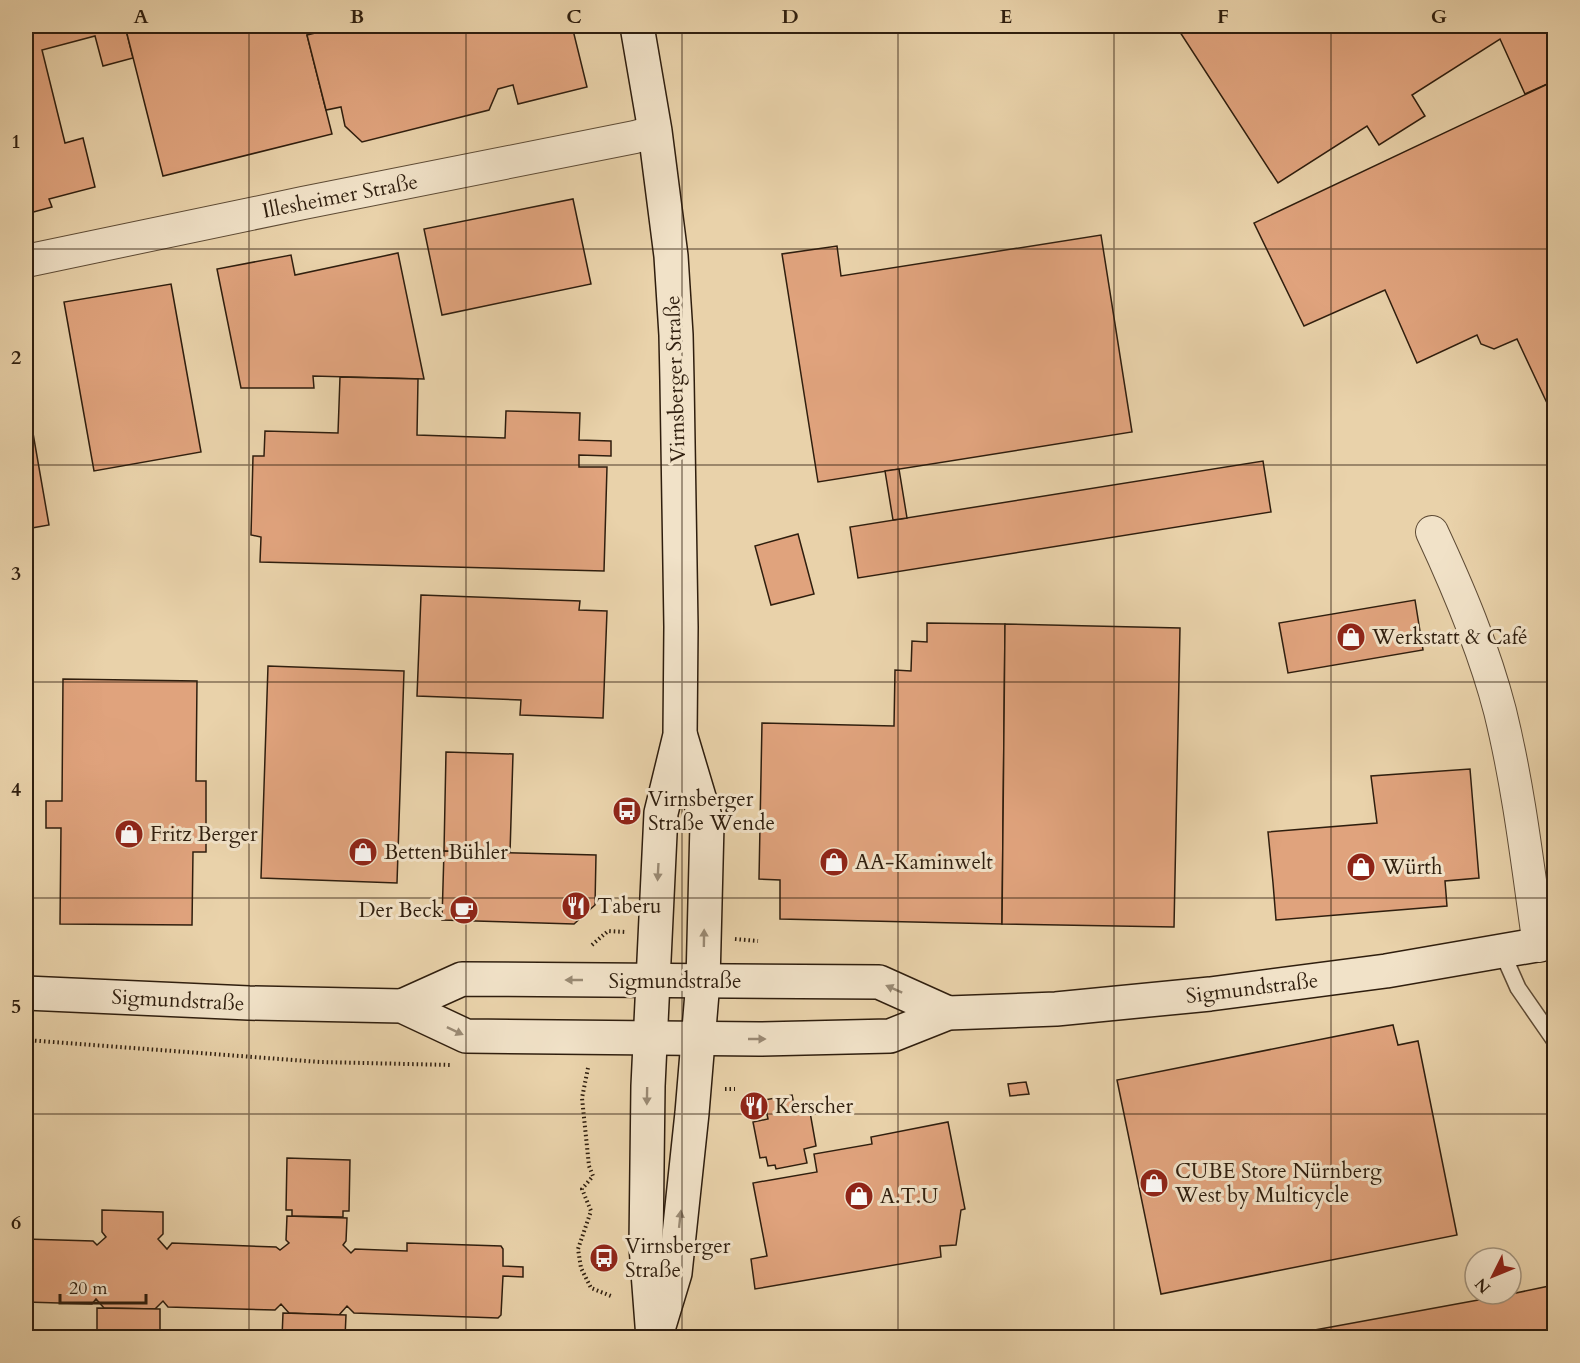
<svg xmlns="http://www.w3.org/2000/svg" width="1580" height="1363" font-family="Cardo,serif">
  <style>
    .building { fill: #e0a37d; stroke: #2f1e0e; stroke-width: 1.5 }
    .lines { fill: none; stroke-linecap: round; stroke-linejoin: round }
    .service-casing { stroke: #5e4b35; stroke-width: 18 }
    .minor-casing { stroke: #5e4b35; stroke-width: 34 }
    .secondary-casing { stroke: #2f1e0e; stroke-width: 36 }
    .path { stroke: #2f1e0e; stroke-width: 4; stroke-dasharray: 1.5 3; stroke-linecap: butt }
    .service { stroke: #f1e2c8; stroke-width: 15 }
    .minor { stroke: #f1e2c8; stroke-width: 32 }
    .secondary { stroke: #f1e2c8; stroke-width: 33 }
    .oneway { fill: #9a8a74 }
    .grid { fill: none; stroke: #2f1e0e; stroke-width: 1.5; stroke-opacity: 0.55 }
    .labels { text-anchor: middle; stroke-width: 6; stroke-linejoin: round; paint-order: stroke }
    .street-label { font-size: 21px; fill: #2f1e0e; stroke: #f1e2c8 }
    .poi-label { font-size: 21px; fill: #2f1e0e; stroke: #f1e2c8; text-anchor: start }
    .neatline { fill: none; stroke: #2f1e0e; stroke-width: 2 }
    .grid-label { font-size: 20px; text-anchor: middle; font-weight: bold; fill: #2f1e0e }
  </style>
  <rect width="100%" height="100%" fill="#e9d2aa"/>
  <filter id="stains"><feTurbulence type="fractalNoise" baseFrequency=".00333" numOctaves="4"/><feColorMatrix values="0 0 0 0 .2 0 0 0 0 .09 0 0 0 0 .02 0 0 0 .5 -.17"/></filter>
  <radialGradient id="worn" r=".72"><stop offset=".6" stop-color="#630" stop-opacity="0"/><stop offset="1" stop-color="#630" stop-opacity=".3"/></radialGradient>
  <g class="building">
    <path d="M26 26H125L133 58 103 66 95 36 42 50 65 143 83 138 95 187 49 199 52 207 26 214Z"/>
    <path d="M125 26H344L307 35 332 134 163 176Z"/>
    <path d="M344 26H572L587 87 518 104 513 85 498 89 489 110 362 142 345 126 341 107 326 110 307 35Z"/>
    <path d="M1176 26H1553L1554 30V81L1525 94 1500 39 1412 95 1425 116 1379 145 1367 126 1278 183Z"/>
    <path d="M1554 81V418L1517 339 1494 349 1481 344 1477 335 1417 363 1385 290 1304 326 1254 223Z"/>
    <path d="M573 199 591 284 442 315 424 229Z"/>
    <path d="M1101 235 1132 432 818 482 782 254 837 246 841 276Z"/>
    <path d="M398 253 424 379 313 376 314 388H241L217 269 291 255 295 275Z"/>
    <path d="M171 284 201 452 94 471 64 302Z"/>
    <path d="M340 377 418 379 417 435 505 438 506 411 580 413 579 440 611 441V456L579 455V467H607L604 571 260 562 261 537 251 535 253 456H264L265 431 338 433Z"/>
    <path d="M26 393 49 525 26 529Z"/>
    <path d="M1263 461 1271 512 858 578 850 527Z"/>
    <path d="M899 469 907 518 893 520 885 471Z"/>
    <path d="M798 534 814 594 771 605 755 546Z"/>
    <path d="M421 595 580 601 579 610 607 611 603 718 520 715 521 700 417 696Z"/>
    <path d="M1415 600 1423 650 1288 673 1279 623Z"/>
    <path d="M927 623 1005 624 1002 924 780 919V880L759 879 762 723 894 726 895 670 911 671 912 641 927 642Z"/>
    <path d="M1005 624 1180 628 1174 927 1002 924Z"/>
    <path d="M268 666 404 671 397 883 261 878Z"/>
    <path d="M63 679 197 681 196 781H206V852H193L192 925 60 924 61 828H46V801H62Z"/>
    <path d="M446 752 513 754 510 853 444 851Z"/>
    <path d="M1470 769 1479 878 1445 881 1447 906 1276 920 1273 883 1268 832 1377 823 1371 776Z"/>
    <path d="M444 851 596 855 595 905 574 924 442 920Z"/>
    <path d="M1393 1025 1398 1045 1418 1041 1457 1235 1161 1294 1117 1080Z"/>
    <path d="M1026 1082 1029 1094 1010 1096 1008 1084Z"/>
    <path d="M792 1095 796 1114 810 1112 816 1146 804 1149 807 1163 776 1169 775 1165 768 1166 766 1157 760 1158 753 1122 768 1119 764 1100Z"/>
    <path d="M948 1122 965 1209 961 1210 956 1245 940 1246 941 1257 755 1289 751 1259 767 1256 753 1183 817 1172 814 1154 872 1144 871 1137Z"/>
    <path d="M287 1158 350 1160 349 1211H343V1217L292 1216V1210H286Z"/>
    <path d="M102 1210 163 1212V1234L158 1239 167 1249 172 1243 276 1247 280 1250 289 1243 286 1240 287 1216 347 1218 346 1241 343 1245 351 1253 355 1249 407 1251V1243L501 1246 503 1249V1266L523 1267V1277L503 1276 501 1315 498 1318 354 1313 347 1306 339 1315 289 1313 281 1304 275 1310 168 1307 163 1301 155 1309 104 1308 96 1299 92 1304 26 1302V1239L93 1241 97 1245 106 1237 102 1232Z"/>
    <path d="M1554 1285V1338H1271L1511 1294Z"/>
    <path d="M97 1308 160 1309V1334L97 1333Z"/>
    <path d="M283 1313 346 1315 345 1338H282Z"/>
    <path d="M26 1331 223 1337V1338H26Z"/>
  </g>
  <g class="lines">
    <g class="service-casing">
      <path id="service" d="M1502 952 1518 988 1554 1040"/>
    </g>
    <g class="minor-casing">
      <g id="minor">
        <path d="M26 261 303 203 635 137 655 131"/>
        <path d="M1432 532C1459 590 1484 649 1500 711 1519 788 1528 868 1539 946"/>
      </g>
    </g>
    <g class="secondary-casing">
      <g id="secondary">
        <path d="M637 26 655 131 671 256 676 335 677 381 681 627 680 735 661 813 648 1086 646 1246 653 1338"/>
        <path d="M26 993 249 1003 402 1006 466 1036 759 1039 890 1036 948 1013 1056 1009 1210 994 1386 971 1554 942"/>
        <path d="M402 1006 462 979 879 982 948 1013"/>
        <path d="M659 1326 675 1273 692 1113 703 981 707 824 681 737"/>
      </g>
    </g>
    <g class="path">
      <path d="M623 811H627"/>
      <path d="M735 939 758 941"/>
      <path d="M592 945 608 931 625 932"/>
      <path d="M26 1040 320 1062 452 1065"/>
      <path d="M588 1068 582 1098 589 1166 593 1176 582 1189 591 1211 578 1249 581 1268 591 1288 611 1296"/>
      <path d="M725 1089H735"/>
    </g>
    <use href="#service" class="service"/>
    <use href="#minor" class="minor"/>
    <use href="#secondary" class="secondary"/>
  </g>
  <defs><path id="oneway-solid" d="M-6-.8H1V-3.2L6.5 0L1 3.2V.8H-6Z" transform="scale(1.5)"/></defs>
  <g class="oneway">
    <use href="#oneway-solid" transform="translate(658 872) rotate(93)"/>
    <use href="#oneway-solid" transform="translate(704 938) rotate(-89)"/>
    <use href="#oneway-solid" transform="translate(574 980) rotate(-180)"/>
    <use href="#oneway-solid" transform="translate(894 989) rotate(-156)"/>
    <use href="#oneway-solid" transform="translate(455 1031) rotate(25)"/>
    <use href="#oneway-solid" transform="translate(757 1039)"/>
    <use href="#oneway-solid" transform="translate(647 1096) rotate(91)"/>
    <use href="#oneway-solid" transform="translate(680 1219) rotate(-84)"/>
  </g>
  <path class="grid" d="M249 26V1338M466 26V1338M682 26V1338M898 26V1338M1114 26V1338M1331 26V1338M26 249H1554M26 465H1554M26 682H1554M26 898H1554M26 1114H1554"/>
  <defs>
    <g id="shop-disc" transform="scale(1.5)"><circle r="9.5" fill="#8f2418" stroke="#f1e2c8"/><path d="M-5-2.5h2.3a2.7 3.5 0 0 1 5.4 0H5L5.5 6h-11ZM-1.5-2.5h3a1.5 2.3 0 0 0-3 0Z" fill="#fff"/></g>
    <g id="bus-disc" transform="scale(1.5)"><circle r="9.5" fill="#8f2418" stroke="#f1e2c8"/><path d="M-5-6H5V4H4V6H2V4H-2V6H-4V4H-5ZM-3.5-4V0h7V-4ZM-3.5 1.2v1.5H-2V1.2ZM2 1.2v1.5H3.5V1.2Z" fill="#fff"/></g>
    <g id="restaurant-disc" transform="scale(1.5)"><circle r="9.5" fill="#8f2418" stroke="#f1e2c8"/><path d="M-5-6h1v4h1v-4h1v4h1v-4h1v5L-1.5 .5V6h-2V.5L-5-1ZM5-6V6H3V1.5H1.5Q1.5-4 5-6Z" fill="#fff"/></g>
    <g id="cafe-disc" transform="scale(1.5)"><circle r="9.5" fill="#8f2418" stroke="#f1e2c8"/><path d="M-5.5-4.5H6V0H3Q3 3.5 0 3.5H-2.5Q-5.5 3.5-5.5 0ZM3-3.2v2h1.7v-2ZM-6 4.5H4V6H-6Z" fill="#fff"/></g>
  </defs>
  <g fill-rule="evenodd">
    <use href="#shop-disc" x="1351" y="637"/>
    <use href="#bus-disc" x="627" y="811"/>
    <use href="#shop-disc" x="129" y="834"/>
    <use href="#shop-disc" x="363" y="852"/>
    <use href="#shop-disc" x="834" y="862"/>
    <use href="#shop-disc" x="1361" y="867"/>
    <use href="#restaurant-disc" x="576" y="906"/>
    <use href="#cafe-disc" x="464" y="910"/>
    <use href="#restaurant-disc" x="754" y="1106"/>
    <use href="#shop-disc" x="1154" y="1183"/>
    <use href="#shop-disc" x="859" y="1196"/>
    <use href="#bus-disc" x="604" y="1258"/>
  </g>
  <g class="labels">
    <g class="street-label">
      <text transform="translate(340 196) rotate(-11)" y="7">Illesheimer Straße</text>
      <text transform="translate(675 379) rotate(-92)" y="7">Virnsberger Straße</text>
      <text x="675" y="988">Sigmundstraße</text>
      <text transform="translate(1252 988) rotate(-7)" y="7">Sigmundstraße</text>
      <text transform="translate(178 1000) rotate(3)" y="7">Sigmundstraße</text>
    </g>
    <g class="poi-label">
      <text x="1372" y="644">Werkstatt &amp; Café</text>
      <text x="648" y="806">Virnsberger<tspan x="648" dy="24">Straße Wende</tspan></text>
      <text x="150" y="841">Fritz Berger</text>
      <text x="384" y="859">Betten Bühler</text>
      <text x="855" y="869">AA-Kaminwelt</text>
      <text x="1382" y="874">Würth</text>
      <text x="597" y="913">Taberu</text>
      <text x="443" y="917" text-anchor="end">Der Beck</text>
      <text x="775" y="1113">Kerscher</text>
      <text x="1175" y="1178">CUBE Store Nürnberg<tspan x="1175" dy="24">West by Multicycle</tspan></text>
      <text x="880" y="1203">A.T.U</text>
      <text x="625" y="1253">Virnsberger<tspan x="625" dy="24">Straße</tspan></text>
    </g>
  </g>
  <rect width="1580" height="1363" fill="none" stroke="#e9d2aa" stroke-width="66"/>
  <g transform="translate(1493 1276) rotate(227)"><circle r="28" fill="#f1e2c8" stroke="#a3947e" stroke-width="1.5"/>
  <path d="M0-4.5L10 22L0 15L-10 22Z" fill="#8f2418"/>
  <text y="-9" font-size="16" font-weight="bold" text-anchor="middle" fill="#2f1e0e">N</text>
  </g>
  <path d="M60 1294v9h86v-9" fill="none" stroke="#2f1e0e" stroke-width="3"/>
  <text x="69" y="1294" font-size="18" fill="#2f1e0e" stroke="#f1e2c8" stroke-width="4.5" paint-order="stroke">20 m</text>
  <rect x="33" y="33" width="1514" height="1297" class="neatline"/>
  <g class="grid-label">
    <text x="141" y="23">A</text>
    <text x="357" y="23">B</text>
    <text x="574" y="23">C</text>
    <text x="790" y="23">D</text>
    <text x="1006" y="23">E</text>
    <text x="1223" y="23">F</text>
    <text x="1439" y="23">G</text>
    <text x="16" y="148">1</text>
    <text x="16" y="364">2</text>
    <text x="16" y="580">3</text>
    <text x="16" y="796">4</text>
    <text x="16" y="1013">5</text>
    <text x="16" y="1229">6</text>
  </g>
  <rect width="100%" height="100%" filter="url(#stains)"/>
  <rect width="100%" height="100%" fill="url(#worn)"/>
</svg>
